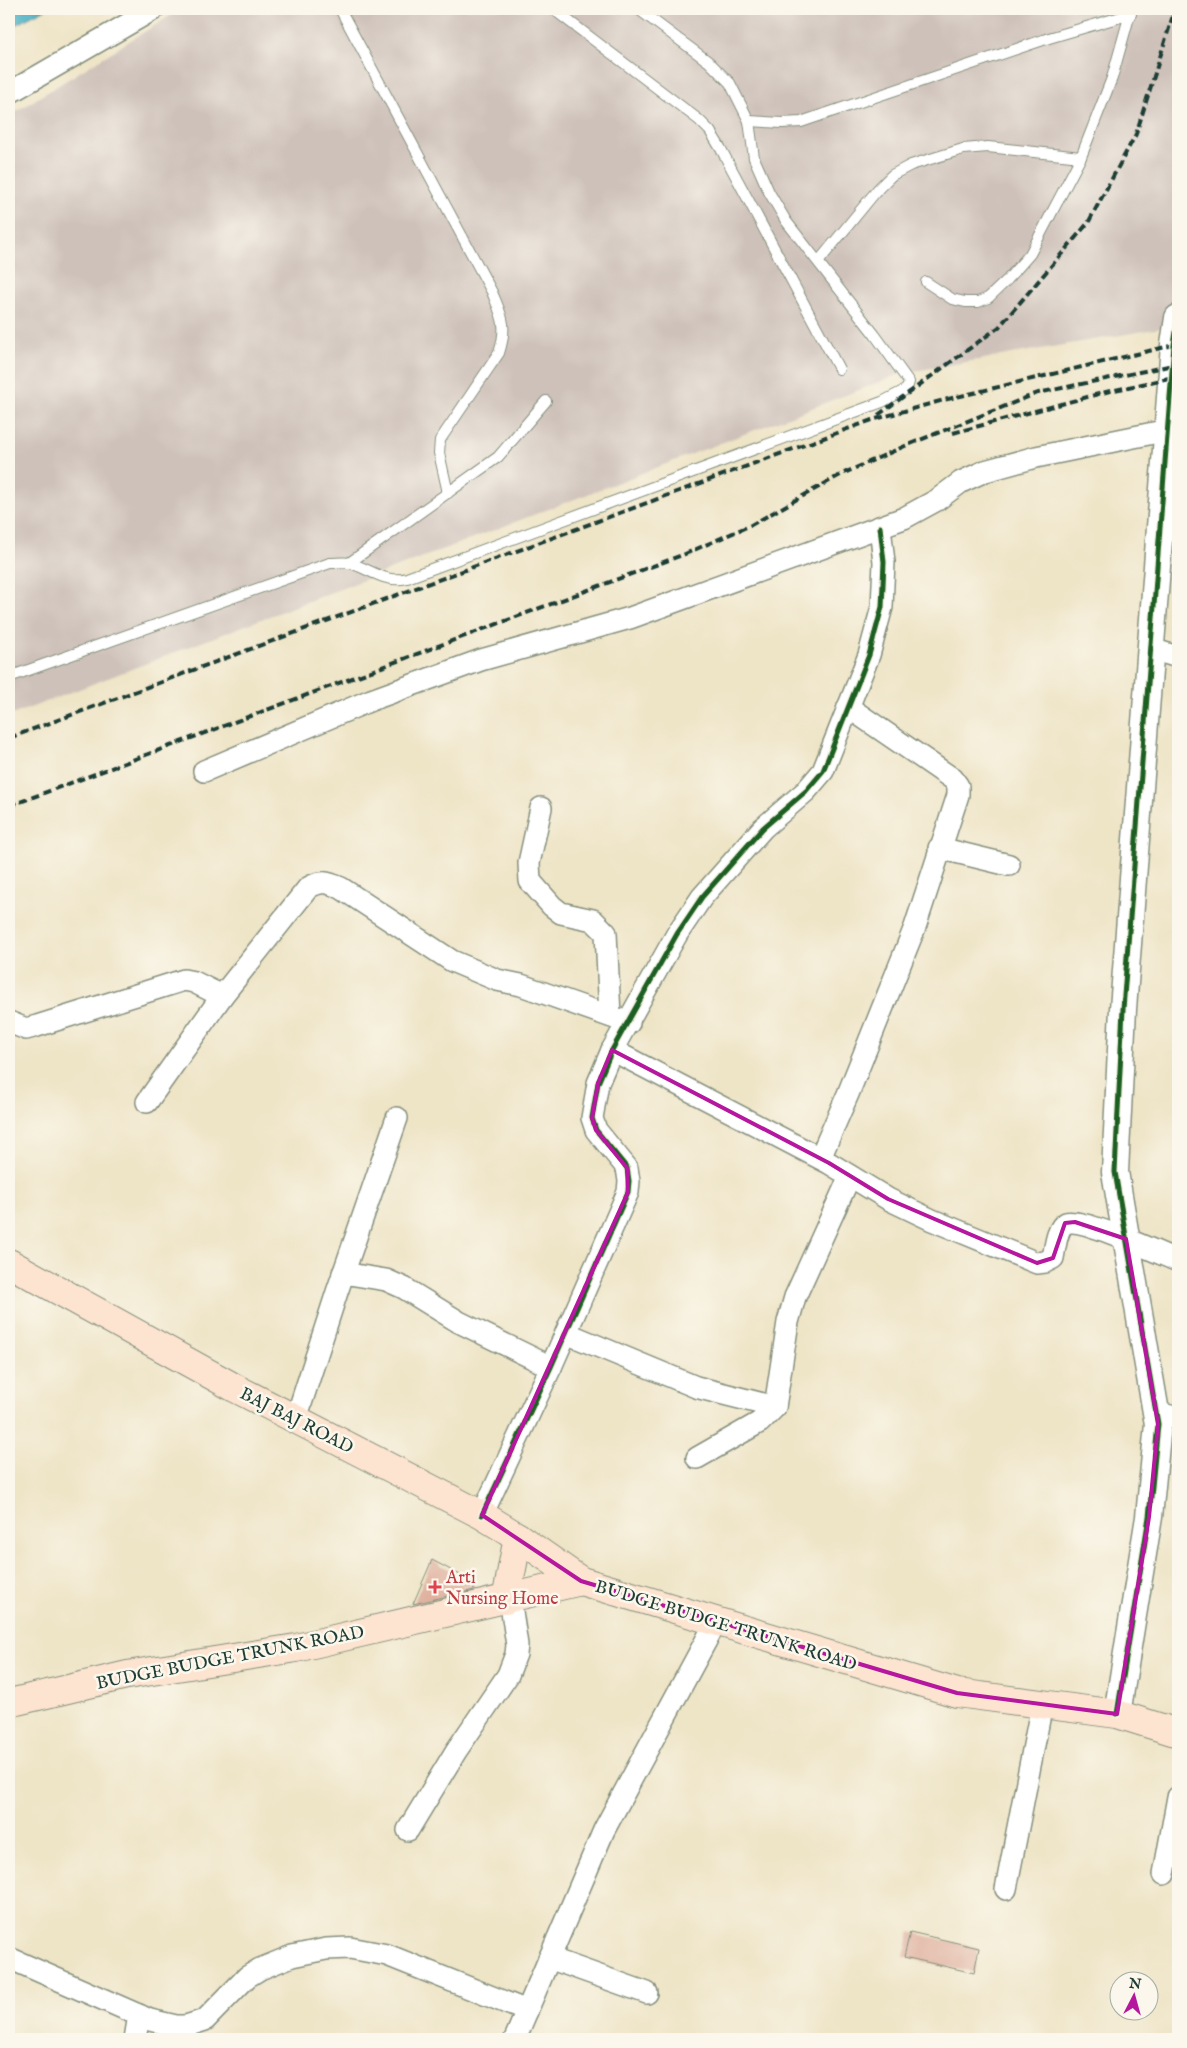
<svg xmlns="http://www.w3.org/2000/svg" width="1187" height="2048" font-family="'IM FELL English',serif">
  <style>
    .industrial { fill: #cec1b9 }
    .water { fill: #43adc2; stroke: #31757b }
    .building { fill: #ddaa98 }
    .lines { fill: none; stroke-linecap: round; stroke-linejoin: round }
    .service-casing { stroke: #86907d; stroke-width: 12 }
    .minor-casing { stroke: #86907d; stroke-width: 24 }
    .tertiary-casing { stroke: #86907d; stroke-width: 29 }
    .secondary-casing { stroke: #86907d; stroke-width: 30 }
    .service { stroke: #fff; stroke-width: 10 }
    .minor { stroke: #fff; stroke-width: 21 }
    .tertiary { stroke: #fff; stroke-width: 26 }
    .secondary { stroke: #fde4d0; stroke-width: 28 }
    .rail { stroke: #1f3d34; stroke-width: 4; stroke-dasharray: 8 4; stroke-linecap: butt }
    .cycleway-casing { stroke: #fbf7ec; stroke-width: 8 }
    .cycleway { stroke: #1b5e20; stroke-width: 5 }
    .marked { fill: none; stroke: #b5179e; stroke-width: 4; stroke-linejoin: round }
    .health-dot { fill: #e0444e; stroke: #fbf7ec; stroke-width: 2 }
    .labels { text-anchor: middle; stroke-width: 5; stroke-linejoin: round; paint-order: stroke }
    .street-label { font-size: 18px; fill: #1f3d34; stroke: #fbf7ec }
    .health-label { font-size: 18px; fill: #be3a42; stroke: #fbf7ec; text-anchor: start }
  </style>
  <rect width="100%" height="100%" fill="#fbf7ec"/>
  <filter id="ink" filterUnits="userSpaceOnUse"><feTurbulence type="fractalNoise" baseFrequency=".02" numOctaves="2"/><feDisplacementMap in="SourceGraphic" scale="10" xChannelSelector="R" yChannelSelector="G"/><feConvolveMatrix kernelMatrix="1 2 1 2 8 2 1 2 1" color-interpolation-filters="sRGB"/></filter>
  <filter id="wash" filterUnits="userSpaceOnUse"><feTurbulence type="fractalNoise" baseFrequency=".0096" numOctaves="4" result="noise"/><feDisplacementMap in="SourceGraphic" scale="20" xChannelSelector="R" yChannelSelector="G"/><feGaussianBlur stdDeviation="1.12" result="paint"/><feColorMatrix in="noise" values="0 0 0 0 0 0 0 0 0 0 0 0 0 0 0 0 0 1.4 0 .05"/><feComposite in="paint" operator="in"/></filter>
  <g filter="url(#wash)">
    <rect width="100%" height="100%" fill="#eee4c6"/>
    <path class="industrial" d="M181 9H1178V325L903 373 9 716V116Z"/>
    <path class="water" d="M9 9H46L9 28Z"/>
    <g id="blocks">
      <g class="building">
        <path d="M432 1560 475 1583 474 1590 413 1604Z"/>
        <path d="M910 1932 979 1948 974 1973 904 1957Z"/>
      </g>
    </g>
  </g>
  <g filter="url(#ink)">
    <use href="#blocks" fill-opacity="0" stroke="#86907d" stroke-width="1"/>
    <g class="lines">
      <g class="service-casing">
        <g id="service">
          <path d="M340 9 492 292C502 317 508 325 499 353L440 440 439 453 448 493"/>
          <path d="M553 9 699 120 710 131 721 149 839 369"/>
          <path d="M749 121 782 123 801 122 1049 38 1131 14"/>
          <path d="M819 261 878 189 892 175 911 165 963 149 988 147 1081 157"/>
          <path d="M926 282 952 299 965 302H978L988 298 1008 279 1030 254 1081 157 1112 78 1131 10"/>
          <path d="M349 563 498 457 546 401"/>
          <path d="M9 677 330 563C337 563 344 562 350 563 370 569 386 584 407 578L882 402 907 389 909 382 875 335 786 221 769 192 754 158 749 121 730 83 709 62 638 9"/>
        </g>
      </g>
      <g class="minor-casing">
        <g id="minor">
          <path d="M9 93 154 9"/>
          <path d="M1151 649 1178 657"/>
          <path d="M204 771 371 700 481 660 630 618 904 518 937 500 961 482 985 471 1036 457 1168 430"/>
          <path d="M541 808 529 863 530 881 552 906 561 913 593 920 606 933 610 1016"/>
          <path d="M939 848 1009 865"/>
          <path d="M9 1022 26 1029 37 1026 184 980 194 982 222 996"/>
          <path d="M612 1050 829 1163 888 1199 932 1220 1037 1263 1045 1262 1053 1258C1055 1248 1057 1227 1066 1223 1081 1217 1161 1254 1178 1261"/>
          <path d="M147 1102 222 996 308 888C321 880 327 882 341 888L452 961 497 980 521 985 629 1023"/>
          <path d="M820 1158 848 1094 915 927 958 795V786L953 779 848 707"/>
          <path d="M343 1273 386 1280 404 1288 459 1322 551 1367"/>
          <path d="M566 1333 696 1387 775 1407"/>
          <path d="M1155 1412 1178 1418"/>
          <path d="M296 1419 337 1292 397 1118"/>
          <path d="M697 1458 760 1422 775 1407 788 1322 795 1297 850 1176"/>
          <path d="M482 1515 551 1367 628 1192 629 1181 627 1168 596 1130 592 1118 598 1083 612 1050 677 934 702 897 763 828 806 791 823 771 869 655 882 607 884 562 880 527"/>
          <path d="M408 1830 456 1751 508 1675 516 1654 517 1645 510 1598"/>
          <path d="M1164 1874 1178 1797"/>
          <path d="M1006 1889 1042 1704"/>
          <path d="M9 1958 150 2020 176 2026H186L205 2020 247 1977 260 1969 292 1956 326 1949 350 1948 387 1955 527 2011"/>
          <path d="M549 1958 647 1993"/>
          <path d="M135 2039 139 2015"/>
          <path d="M515 2039 604 1830 716 1622"/>
        </g>
      </g>
      <g class="tertiary-casing">
        <path id="tertiary" d="M1117 1714 1149 1517 1158 1424 1115 1172 1123 1009 1174 345 1178 318"/>
      </g>
      <g class="secondary-casing">
        <g id="secondary">
          <path d="M9 1263 235 1388 482 1515 518 1537 581 1581"/>
          <path d="M506 1600 518 1537"/>
          <path d="M9 1703 127 1675 296 1648 581 1581 957 1693 1117 1714 1178 1733"/>
        </g>
      </g>
      <use href="#service" class="service"/>
      <use href="#minor" class="minor"/>
      <use href="#tertiary" class="tertiary"/>
      <use href="#secondary" class="secondary"/>
      <g class="rail">
        <path d="M878 415 999 327 1088 223 1136 134 1175 9"/>
        <path d="M953 433 1106 392 1178 376"/>
        <path d="M9 738 872 420 944 400 1178 344"/>
        <path d="M9 806 685 554 751 525 842 474 905 446 1038 393 1178 364"/>
      </g>
      <g class="cycleway-casing">
        <g id="cycleway">
          <path d="M482 1515 551 1367 628 1192 629 1181 627 1168 596 1130 592 1118 598 1083 612 1050 677 934 702 897 763 828 806 791 823 771 869 655 882 607 884 562 880 527"/>
          <path d="M1117 1714 1149 1517 1158 1424 1115 1172 1123 1009 1174 345 1178 318"/>
        </g>
      </g>
      <use href="#cycleway" class="cycleway"/>
    </g>
  </g>
  <path class="marked" d="M612 1050 829 1163 888 1199 1037 1263 1053 1258 1065 1223 1075 1222 1126 1239 1158 1424 1149 1517 1117 1714 957 1693 581 1581 482 1515 628 1192 627 1168 596 1130 592 1118 598 1083Z"/>
  <path class="health-dot" d="M432.5 1579.5h5v5h5v5h-5v5h-5v-5h-5v-5h5z"/>
  <g class="labels">
    <g class="street-label">
      <text transform="translate(297 1420) rotate(27)" y="6">BAJ BAJ ROAD</text>
      <text transform="translate(726 1625) rotate(17)" y="6">BUDGE BUDGE TRUNK ROAD</text>
      <text transform="translate(230 1657) rotate(-11)" y="6">BUDGE BUDGE TRUNK ROAD</text>
    </g>
    <g class="health-label">
      <text x="446" y="1583">Arti<tspan x="446" dy="21">Nursing Home</tspan></text>
    </g>
  </g>
  <rect width="1187" height="2048" fill="none" stroke="#fbf7ec" stroke-width="30"/>
  <g transform="translate(1134 1996) rotate(6)"><circle r="24" fill="#fbf7ec" stroke="#a3ada2"/>
  <path d="M0-4L9 19L0 12L-9 19Z" fill="#b5179e"/>
  <text y="-8" font-size="14" font-weight="bold" text-anchor="middle" fill="#1f3d34">N</text>
  </g>
</svg>
